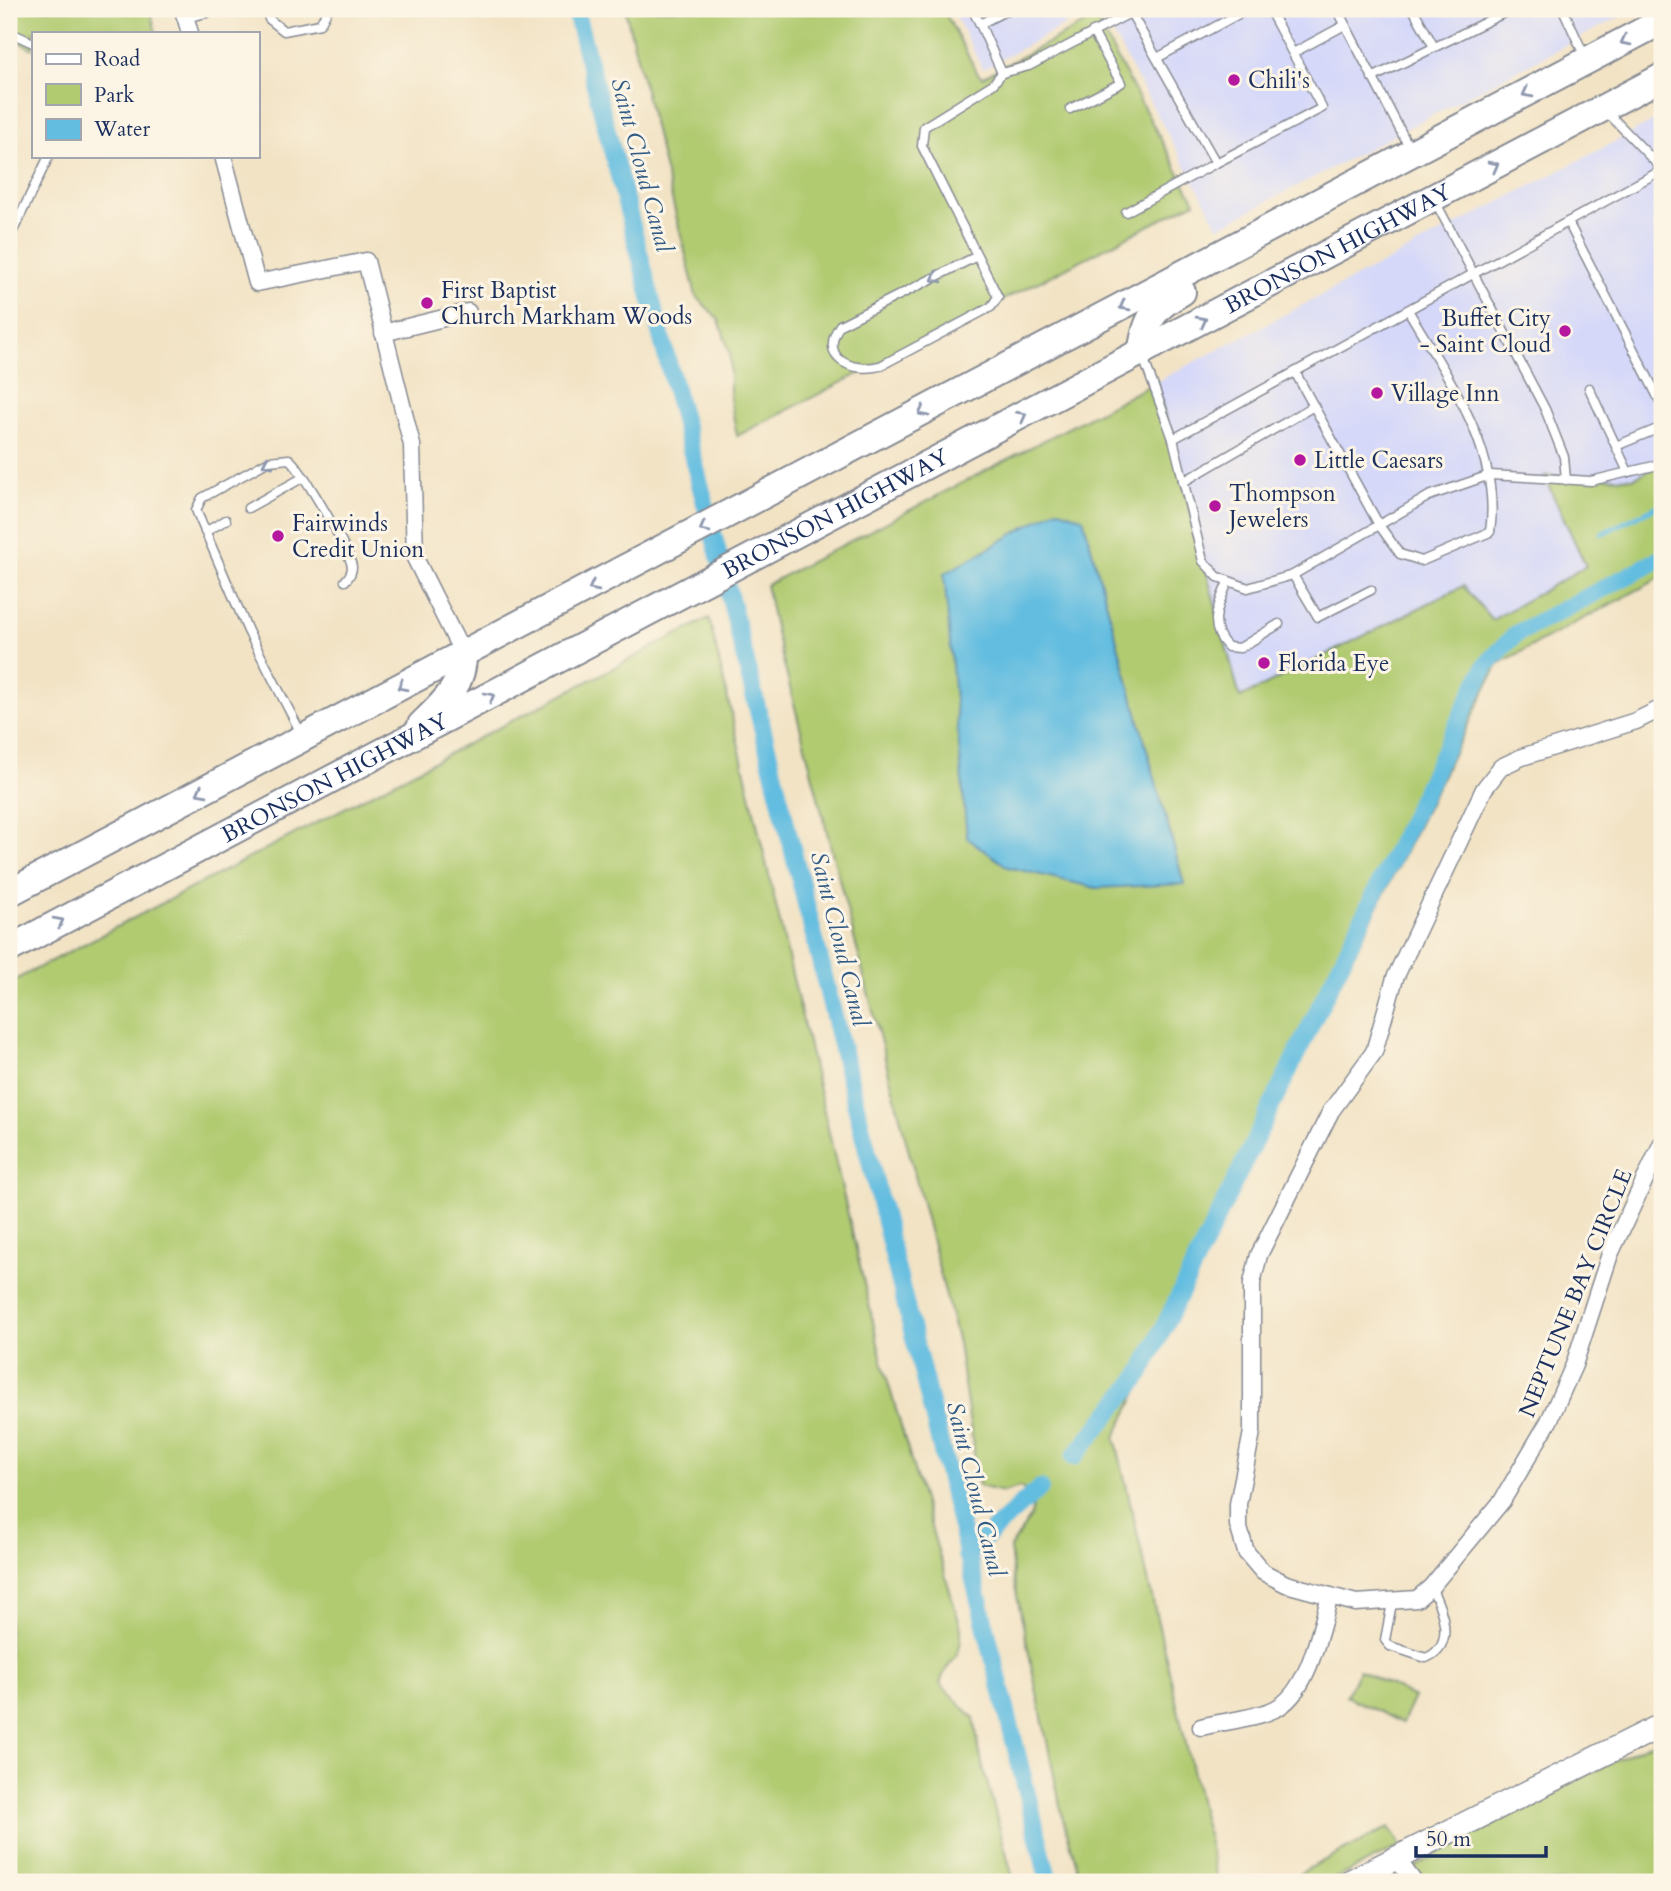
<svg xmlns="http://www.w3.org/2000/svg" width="1671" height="1891" font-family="Cardo,serif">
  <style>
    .built { fill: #d5d8f9 }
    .green { fill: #b1cb71; stroke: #667d68; stroke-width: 2; fill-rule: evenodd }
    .water { fill: #63bde0; stroke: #3f769f; stroke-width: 2 }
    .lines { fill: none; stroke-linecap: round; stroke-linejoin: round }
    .stream { stroke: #63bde0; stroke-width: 5 }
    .canal { stroke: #63bde0; stroke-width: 18 }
    .service-casing { stroke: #868992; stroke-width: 11 }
    .minor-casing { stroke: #868992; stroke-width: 19 }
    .secondary-casing { stroke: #868992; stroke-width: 26 }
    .trunk-casing { stroke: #868992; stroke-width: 30 }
    .service { stroke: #fff; stroke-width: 8 }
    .minor { stroke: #fff; stroke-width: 16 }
    .secondary { stroke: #fff; stroke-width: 23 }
    .trunk { stroke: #fff; stroke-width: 26 }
    .oneway { stroke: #8d97ae }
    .poi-dot { fill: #b5179e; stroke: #fcf5e5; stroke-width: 2.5 }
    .labels { text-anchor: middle; stroke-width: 6; stroke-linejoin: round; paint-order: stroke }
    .poi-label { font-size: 23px; fill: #1b2f5e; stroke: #fcf5e5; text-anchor: start }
    .street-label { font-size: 23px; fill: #1b2f5e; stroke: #fcf5e5 }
    .water-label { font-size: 24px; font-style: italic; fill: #315a85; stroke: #fcf5e5 }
  </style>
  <rect width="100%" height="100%" fill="#fcf5e5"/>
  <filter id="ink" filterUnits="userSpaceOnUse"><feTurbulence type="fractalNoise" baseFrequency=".0143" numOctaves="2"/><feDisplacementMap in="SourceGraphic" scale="14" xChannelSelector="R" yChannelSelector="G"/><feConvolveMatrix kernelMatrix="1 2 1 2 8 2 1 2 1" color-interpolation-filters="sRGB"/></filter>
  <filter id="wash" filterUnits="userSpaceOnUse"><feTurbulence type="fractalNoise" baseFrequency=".00686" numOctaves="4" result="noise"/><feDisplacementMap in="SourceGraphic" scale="28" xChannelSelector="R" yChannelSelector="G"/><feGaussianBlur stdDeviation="1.57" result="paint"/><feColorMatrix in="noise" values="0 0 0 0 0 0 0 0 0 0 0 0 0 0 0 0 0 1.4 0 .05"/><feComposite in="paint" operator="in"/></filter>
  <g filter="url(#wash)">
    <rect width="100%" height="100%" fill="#f2e3c5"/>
    <g class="built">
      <path d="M952 9H1094L983 69Z"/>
      <path d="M1099 9H1634L1219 227Z"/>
      <path d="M1662 117V463L1634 478 1544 476 1587 566 1491 621 1463 586 1239 698 1156 382Z"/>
    </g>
    <g class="green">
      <path d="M9 9H150L156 33H33V49L9 37Z"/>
      <path d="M625 9H943L978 74 983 77 1095 18 1195 202 737 436 730 398V354L719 320 696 296Z"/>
      <path d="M1156 382 1240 698 1463 586 1492 620 1586 566 1544 476 1634 478 1662 463V577L1498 664 1115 1437 1218 1882H1082L1063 1819 1014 1581 1010 1548 1031 1516 1035 1497 1020 1487 1002 1492 979 1486 958 1343 777 637 766 585ZM1057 510 1083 518 1184 884Z"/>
      <path d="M709 618 884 1369 961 1628C962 1667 947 1656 940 1684L974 1718 980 1755 1014 1882H9V983Z"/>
      <path d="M1359 1670 1414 1697 1402 1723 1346 1696Z"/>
      <path d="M1662 1737V1882H1371L1412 1862 1416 1867 1469 1834Z"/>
      <path d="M1389 1827 1401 1846 1328 1882H1283Z"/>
    </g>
    <path class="water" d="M1057 509 1083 518 1184 884 1096 888 1008 867 967 838 944 574Z"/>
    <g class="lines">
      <path class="stream" d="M1601 534 1662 504"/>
      <g class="canal">
        <path d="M575 9 731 602 1049 1882"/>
        <path d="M1074 1457 1141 1374 1486 665 1516 634 1662 558"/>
        <path d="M966 1555 1040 1488"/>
      </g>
    </g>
  </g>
  <g filter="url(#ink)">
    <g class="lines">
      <g class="service-casing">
        <g id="service">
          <path d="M266 9 269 19 284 31 320 24 328 9"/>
          <path d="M972 9 980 24 1009 9"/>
          <path d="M1337 9 1410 149"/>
          <path d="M1413 9 1434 47"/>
          <path d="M1563 9 1585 57"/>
          <path d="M1131 13 1216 163 1322 108 1269 9"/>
          <path d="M9 32 33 43"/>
          <path d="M1293 53 1345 25"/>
          <path d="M1157 58 1248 9"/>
          <path d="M1002 73 1029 66 1138 9"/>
          <path d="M1372 78 1512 9"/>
          <path d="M1070 109 1121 83 1093 32"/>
          <path d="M1605 110 1662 169"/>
          <path d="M1435 201 1545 409 1564 457 1566 480"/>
          <path d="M1126 212 1216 163"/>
          <path d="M1568 222 1662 405"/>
          <path d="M9 239 49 156"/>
          <path d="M977 256 840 325C818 358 851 373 880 366L991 307 998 297 922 146 924 127 993 84 1002 73 980 24"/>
          <path d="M1143 357 1173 439 1662 170"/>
          <path d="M1295 372 1379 525 1400 554 1422 561 1490 532C1502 451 1447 377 1408 310"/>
          <path d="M1589 388 1628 472"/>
          <path d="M1173 439 1203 561 1218 577 1248 588 1293 575 1429 496 1490 475 1591 481 1662 464"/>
          <path d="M1616 446 1662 427"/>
          <path d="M1183 482 1314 406"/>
          <path d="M248 508 304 477"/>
          <path d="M205 532 226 520"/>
          <path d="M1293 575 1318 617 1371 590"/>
          <path d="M1228 582C1218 605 1207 627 1228 647L1240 648 1279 624"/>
          <path d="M302 735 248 631 196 510 202 498 269 461 289 459C301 468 351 553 352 567 352 573 349 577 345 581"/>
          <path d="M1392 1603 1385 1640 1390 1646 1426 1658C1457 1645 1442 1609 1431 1587"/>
        </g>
      </g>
      <g class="minor-casing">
        <g id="minor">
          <path d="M183 9 190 33"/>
          <path d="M184 14 206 9"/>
          <path d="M223 156 257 283 366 261 412 445 415 558 463 654"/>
          <path d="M383 333 468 312"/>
          <path d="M1662 708 1636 721 1522 757 1501 767 1484 789 1395 978 1374 1052 1331 1111 1259 1255 1252 1283V1432L1238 1504V1525L1246 1552 1263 1572 1286 1584 1356 1603 1417 1599 1431 1587 1502 1501 1549 1421 1574 1365 1610 1254 1662 1143"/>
          <path d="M1201 1727C1224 1721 1254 1719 1275 1709 1309 1693 1320 1629 1330 1596"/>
          <path d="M1397 1859 1414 1882"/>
        </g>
      </g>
      <g class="secondary-casing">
        <path id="secondary" d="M1349 1882 1662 1725"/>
      </g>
      <g class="trunk-casing">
        <g id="trunk">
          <path d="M1141 353C1147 318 1152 309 1182 292"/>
          <path d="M421 725C442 704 464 686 463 654"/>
          <path d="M9 893 1662 21"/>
          <path id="s1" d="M9 949 1662 77"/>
        </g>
      </g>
      <use href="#service" class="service"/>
      <use href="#minor" class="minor"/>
      <use href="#secondary" class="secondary"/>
      <use href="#trunk" class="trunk"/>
    </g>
    <defs><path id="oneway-chevron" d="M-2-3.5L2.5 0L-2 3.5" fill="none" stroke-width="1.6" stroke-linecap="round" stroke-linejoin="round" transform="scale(1.75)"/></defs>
    <g class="oneway">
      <use href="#oneway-chevron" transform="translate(1625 41) rotate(152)"/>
      <use href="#oneway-chevron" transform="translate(1527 93) rotate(152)"/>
      <use href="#oneway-chevron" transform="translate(1494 166) rotate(-28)"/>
      <use href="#oneway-chevron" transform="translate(936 278) rotate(152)"/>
      <use href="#oneway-chevron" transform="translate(1124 306) rotate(152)"/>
      <use href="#oneway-chevron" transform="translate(1202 321) rotate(-28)"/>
      <use href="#oneway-chevron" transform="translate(923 412) rotate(152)"/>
      <use href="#oneway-chevron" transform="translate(1022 416) rotate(-28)"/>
      <use href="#oneway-chevron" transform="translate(267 463) rotate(156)"/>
      <use href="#oneway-chevron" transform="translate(704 528) rotate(152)"/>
      <use href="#oneway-chevron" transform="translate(593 587) rotate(153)"/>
      <use href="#oneway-chevron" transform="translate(402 686) rotate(152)"/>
      <use href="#oneway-chevron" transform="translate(490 697) rotate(-28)"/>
      <use href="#oneway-chevron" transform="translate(201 792) rotate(152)"/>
      <use href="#oneway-chevron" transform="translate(59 922) rotate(-28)"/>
    </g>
  </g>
  <g class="poi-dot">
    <circle cx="1234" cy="80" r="7"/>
    <circle cx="427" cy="303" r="7"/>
    <circle cx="1565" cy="331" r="7"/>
    <circle cx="1377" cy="393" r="7"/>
    <circle cx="1300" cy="460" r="7"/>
    <circle cx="1215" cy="506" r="7"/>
    <circle cx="278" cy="536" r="7"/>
    <circle cx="1264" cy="663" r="7"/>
  </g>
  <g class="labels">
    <g class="poi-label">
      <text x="1248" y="88">Chili's</text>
      <text x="441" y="298">First Baptist<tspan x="441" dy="26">Church Markham Woods</tspan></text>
      <text x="1551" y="326" text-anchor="end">Buffet City<tspan x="1551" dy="26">- Saint Cloud</tspan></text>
      <text x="1391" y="401">Village Inn</text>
      <text x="1314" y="468">Little Caesars</text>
      <text x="1229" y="501">Thompson<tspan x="1229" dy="26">Jewelers</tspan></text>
      <text x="292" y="531">Fairwinds<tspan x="292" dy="26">Credit Union</tspan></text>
      <text x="1278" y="671">Florida Eye</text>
    </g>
    <g class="street-label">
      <text dy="8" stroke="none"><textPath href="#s1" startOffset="1502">BRONSON HIGHWAY</textPath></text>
      <text dy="8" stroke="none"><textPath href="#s1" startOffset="934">BRONSON HIGHWAY</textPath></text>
      <text dy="8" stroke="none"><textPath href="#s1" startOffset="368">BRONSON HIGHWAY</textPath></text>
      <text transform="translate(1575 1293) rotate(-68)" y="8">NEPTUNE BAY CIRCLE</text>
    </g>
    <g class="water-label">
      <text transform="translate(642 165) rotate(75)" y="8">Saint Cloud Canal</text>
      <text transform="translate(840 939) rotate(76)" y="8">Saint Cloud Canal</text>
      <text transform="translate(976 1489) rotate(76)" y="8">Saint Cloud Canal</text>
    </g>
  </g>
  <rect width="1671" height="1891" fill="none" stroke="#fcf5e5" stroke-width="35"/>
  <rect x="32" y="32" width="228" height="126" fill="#fcf5e5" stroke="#a2a6af" stroke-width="2"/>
  <rect x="46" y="54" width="35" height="10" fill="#ffffff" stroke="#a2a6af" stroke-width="2"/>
  <text x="94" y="66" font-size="21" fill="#1b2f5e">Road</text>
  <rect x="46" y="84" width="35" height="21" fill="#b1cb71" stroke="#a2a6af" stroke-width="2"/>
  <text x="94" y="102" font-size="21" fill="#1b2f5e">Park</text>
  <rect x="46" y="119" width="35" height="21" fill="#63bde0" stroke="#a2a6af" stroke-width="2"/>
  <text x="94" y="136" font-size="21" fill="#1b2f5e">Water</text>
  <path d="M1416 1846v10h130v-10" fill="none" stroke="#1b2f5e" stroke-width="3.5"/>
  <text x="1426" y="1846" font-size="21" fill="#1b2f5e" stroke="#fcf5e5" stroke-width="5" paint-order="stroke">50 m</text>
</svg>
